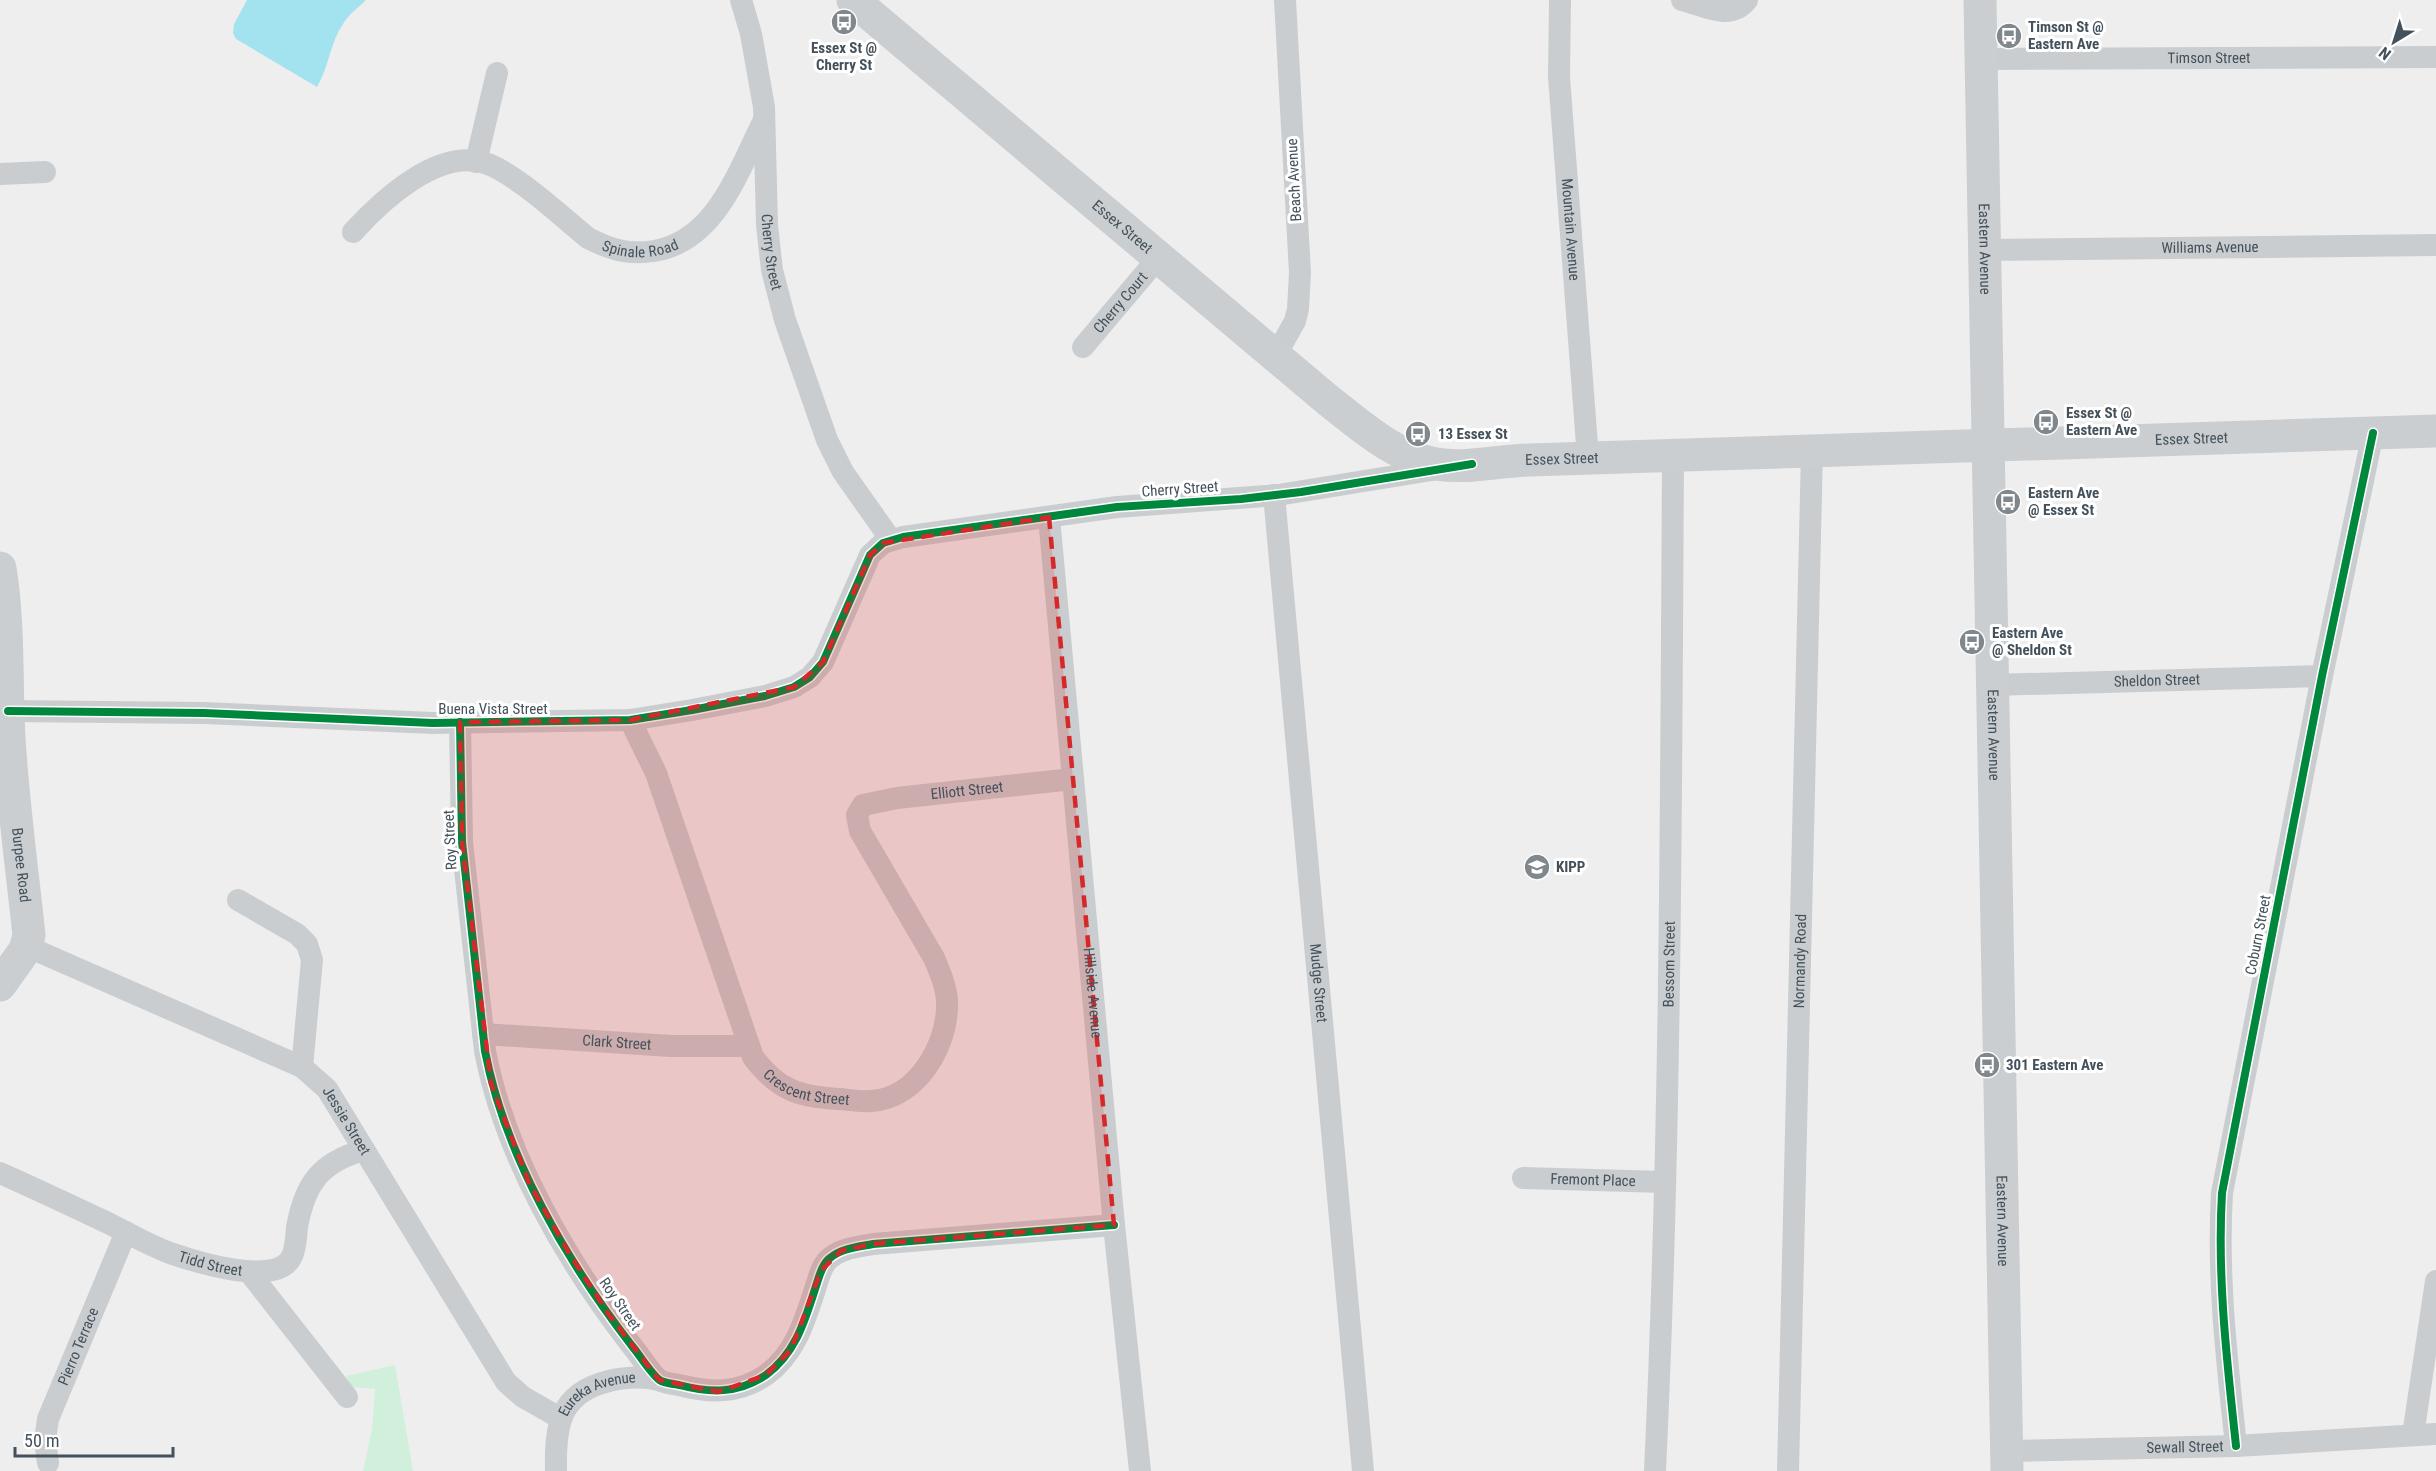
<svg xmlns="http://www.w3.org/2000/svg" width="2436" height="1471" font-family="'Roboto Condensed',sans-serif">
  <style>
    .green { fill: #d1f0db }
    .water { fill: #a3e3f0 }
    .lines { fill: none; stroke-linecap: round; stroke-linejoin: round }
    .street { stroke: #cacdcf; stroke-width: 22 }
    .secondary { stroke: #caced1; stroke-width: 33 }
    .cycleway-casing { stroke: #fff; stroke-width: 11 }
    .cycleway { stroke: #00873e; stroke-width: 8 }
    .marked { fill: #d62828; fill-opacity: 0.2; stroke: #d62828; stroke-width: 4.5; stroke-dasharray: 12 8; stroke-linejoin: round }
    .labels { text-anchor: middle; stroke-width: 6; stroke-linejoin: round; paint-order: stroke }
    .poi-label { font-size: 15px; font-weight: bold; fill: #44515b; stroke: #fff; text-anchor: start }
    .street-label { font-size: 15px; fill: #44515b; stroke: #fff }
  </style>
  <rect width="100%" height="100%" fill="#efeeee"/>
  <path class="green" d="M395 1365 413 1471H363L372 1429 375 1389 351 1387 346 1376Z"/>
  <path class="water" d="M247 0H366C358 8 349 14 343 24 330 43 329 67 317 87L236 39 233 33 234 24Z"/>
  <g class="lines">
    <g class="street">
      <path id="s1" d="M741 0 751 34 764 107 767 225 772 270 785 320 827 440 843 472 891 540"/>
      <path id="s2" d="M1560 0 1559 77 1588 458"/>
      <path d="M1682 0C1703 5 1730 22 1747 0"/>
      <path id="s3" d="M1981 59 2436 57"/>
      <path d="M476 162 497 73"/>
      <path d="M0 174 45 172"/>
      <path id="s4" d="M353 232C382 200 438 148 485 163 514 172 562 217 588 238 611 250 629 255 654 251 716 241 738 171 763 122"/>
      <path id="s5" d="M1984 250 2436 245"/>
      <path id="s6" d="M1083 347 1159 257"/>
      <path d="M1276 355 1295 321 1298 309 1300 273 1285 0"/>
      <path id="s7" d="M1274 495 1363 1471"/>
      <path id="s8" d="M1049 517 1114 1225 1140 1471"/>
      <path id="s9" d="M1992 685 2322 676"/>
      <path d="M8 711 204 713 433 723 630 720 692 710 765 696 794 687 810 677 823 662 870 555 883 543 903 537 1117 507 1278 495 1438 469"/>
      <path id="s10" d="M630 720 656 773 753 1057C778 1090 799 1097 839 1099 850 1100 861 1102 871 1101 917 1099 949 1044 947 1001 946 986 940 972 934 958L860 831 857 815 863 805 897 798 1073 779"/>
      <path d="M460 722 462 842 485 1051C505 1156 567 1262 632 1346 639 1354 653 1377 661 1381 666 1383 673 1384 679 1385 710 1393 738 1394 766 1375 796 1353 805 1320 816 1286 819 1277 822 1264 830 1258 842 1248 858 1247 873 1244L1114 1225"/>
      <path d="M238 900 297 934 307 944 312 960 302 1067"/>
      <path id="s11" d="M26 946 302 1067 327 1089 338 1107 506 1382 523 1397 560 1418"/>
      <path id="s12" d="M483 1034 671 1046H749"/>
      <path id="s13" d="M0 1173C36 1189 72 1206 108 1223 128 1233 149 1245 170 1253 196 1262 275 1287 291 1258 296 1250 296 1236 297 1227 305 1183 321 1162 364 1150"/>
      <path id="s14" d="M1523 1178 1664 1182"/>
      <path d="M249 1272 347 1397"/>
      <path d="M2413 1435 2436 1281"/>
      <path d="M2236 1446C2227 1361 2217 1278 2222 1193L2322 676 2373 433"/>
      <path id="s15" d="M2007 1451 2236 1446 2436 1434"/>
      <path id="s16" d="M48 1463 45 1440 48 1419 126 1232"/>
      <path id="s17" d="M556 1471C555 1426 559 1393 609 1381 626 1377 642 1376 659 1380"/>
      <path id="s18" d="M1655 1471C1671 1133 1671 794 1673 456"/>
      <path id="s19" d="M1788 1471 1812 451"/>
    </g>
    <g class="secondary">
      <path id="s20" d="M853 0 1329 401C1360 425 1395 457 1436 464 1466 469 1498 461 1529 460L2436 431"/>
      <path id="s21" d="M1980 0 2007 1471"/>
      <path id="s22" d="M0 568C9 624 6 681 9 738 13 804 22 869 29 935L25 950 0 985"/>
    </g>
    <g class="cycleway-casing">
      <g id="cycleway">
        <path d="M8 711 204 713 433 723 630 720 692 710 765 696 794 687 810 677 823 662 870 555 883 543 903 537 1117 507 1241 499 1301 492 1472 464"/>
        <path d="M460 722 462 842 485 1051C505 1156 567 1262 632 1346 639 1354 653 1377 661 1381 666 1383 673 1384 679 1385 710 1393 738 1394 766 1375 796 1353 805 1320 816 1286 819 1277 822 1264 830 1258 842 1248 858 1247 873 1244L1114 1225"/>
        <path d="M2236 1446C2227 1361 2217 1278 2222 1193L2322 676 2373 433"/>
      </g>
    </g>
    <use href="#cycleway" class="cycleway"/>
  </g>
  <path class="marked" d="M1049 517 1114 1225 873 1244 841 1251 821 1271 791 1350 766 1375 718 1392 659 1380 609 1315 569 1253 529 1183 491 1084 462 842 460 722 630 720 794 687 823 662 870 555 883 543Z"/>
  <defs>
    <g id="bus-disc" transform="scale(1.35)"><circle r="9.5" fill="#80888e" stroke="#fff"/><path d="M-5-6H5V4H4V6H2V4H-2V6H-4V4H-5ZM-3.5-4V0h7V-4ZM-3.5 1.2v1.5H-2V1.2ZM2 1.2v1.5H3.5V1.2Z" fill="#fff"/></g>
    <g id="school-disc" transform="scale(1.35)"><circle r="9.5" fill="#80888e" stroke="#fff"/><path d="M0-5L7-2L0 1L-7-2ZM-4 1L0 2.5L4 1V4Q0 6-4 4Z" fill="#fff"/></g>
  </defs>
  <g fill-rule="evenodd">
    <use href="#bus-disc" x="844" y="22"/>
    <use href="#bus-disc" x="2009" y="36"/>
    <use href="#bus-disc" x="2046" y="422"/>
    <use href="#bus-disc" x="1418" y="434"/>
    <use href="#bus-disc" x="2008" y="502"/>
    <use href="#bus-disc" x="1972" y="642"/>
    <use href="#school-disc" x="1537" y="867"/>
    <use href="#bus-disc" x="1987" y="1065"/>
  </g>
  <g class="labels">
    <g class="poi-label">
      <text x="2028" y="32">Timson St @<tspan x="2028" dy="17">Eastern Ave</tspan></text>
      <text x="844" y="53" text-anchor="middle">Essex St @<tspan x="844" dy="17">Cherry St</tspan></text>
      <text x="2066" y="418">Essex St @<tspan x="2066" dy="17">Eastern Ave</tspan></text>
      <text x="1438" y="439">13 Essex St</text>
      <text x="2028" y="498">Eastern Ave<tspan x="2028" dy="17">@ Essex St</tspan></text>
      <text x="1992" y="638">Eastern Ave<tspan x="1992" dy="17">@ Sheldon St</tspan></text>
      <text x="1556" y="872">KIPP</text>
      <text x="2006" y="1070">301 Eastern Ave</text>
    </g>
    <g class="street-label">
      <text dy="5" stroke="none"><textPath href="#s3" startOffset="228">Timson Street</textPath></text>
      <text transform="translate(1294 180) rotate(-93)" y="5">Beach Avenue</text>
      <text dy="5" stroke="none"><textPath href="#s20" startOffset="352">Essex Street</textPath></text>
      <text dy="5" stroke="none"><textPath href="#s2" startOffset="230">Mountain Avenue</textPath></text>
      <text dy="5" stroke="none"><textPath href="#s4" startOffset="339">Spinale Road</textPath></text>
      <text dy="5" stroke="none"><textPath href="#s5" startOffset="226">Williams Avenue</textPath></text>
      <text dy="5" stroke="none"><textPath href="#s21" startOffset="249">Eastern Avenue</textPath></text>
      <text dy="5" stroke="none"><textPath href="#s1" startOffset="255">Cherry Street</textPath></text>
      <text dy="5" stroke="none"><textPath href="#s6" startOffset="58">Cherry Court</textPath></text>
      <text dy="5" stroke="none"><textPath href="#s20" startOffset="1504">Essex Street</textPath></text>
      <text dy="5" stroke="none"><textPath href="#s20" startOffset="874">Essex Street</textPath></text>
      <text transform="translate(1180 489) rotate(-4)" y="5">Cherry Street</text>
      <text dy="5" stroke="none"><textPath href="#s9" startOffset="165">Sheldon Street</textPath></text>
      <text x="493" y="714">Buena Vista Street</text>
      <text dy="5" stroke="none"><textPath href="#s21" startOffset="735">Eastern Avenue</textPath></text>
      <text dy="5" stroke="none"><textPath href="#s10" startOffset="954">Elliott Street</textPath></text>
      <text transform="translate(450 840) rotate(-93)" y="5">Roy Street</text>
      <text dy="5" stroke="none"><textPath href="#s22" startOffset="298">Burpee Road</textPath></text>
      <text transform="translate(2258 935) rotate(-79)" y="5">Coburn Street</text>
      <text dy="5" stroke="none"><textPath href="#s19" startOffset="510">Normandy Road</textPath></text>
      <text dy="5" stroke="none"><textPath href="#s18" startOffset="507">Bessom Street</textPath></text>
      <text dy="5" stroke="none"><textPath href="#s7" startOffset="490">Mudge Street</textPath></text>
      <text dy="5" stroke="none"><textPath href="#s8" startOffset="478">Hillside Avenue</textPath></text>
      <text dy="5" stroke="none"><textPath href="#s12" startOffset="134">Clark Street</textPath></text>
      <text dy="5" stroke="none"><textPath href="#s10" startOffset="424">Crescent Street</textPath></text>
      <text dy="5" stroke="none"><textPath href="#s11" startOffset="372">Jessie Street</textPath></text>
      <text dy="5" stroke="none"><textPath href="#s14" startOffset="70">Fremont Place</textPath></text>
      <text dy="5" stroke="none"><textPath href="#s21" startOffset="1221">Eastern Avenue</textPath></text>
      <text dy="5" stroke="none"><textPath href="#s13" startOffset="230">Tidd Street</textPath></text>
      <text transform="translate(620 1304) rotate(55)" y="5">Roy Street</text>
      <text dy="5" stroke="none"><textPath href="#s16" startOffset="123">Pierro Terrace</textPath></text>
      <text dy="5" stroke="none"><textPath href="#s17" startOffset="100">Eureka Avenue</textPath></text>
      <text dy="5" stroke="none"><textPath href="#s15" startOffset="178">Sewall Street</textPath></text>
    </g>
  </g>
  <g transform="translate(2394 42) rotate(218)" stroke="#ffffff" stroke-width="4.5" paint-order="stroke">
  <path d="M0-4.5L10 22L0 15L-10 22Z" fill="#44515b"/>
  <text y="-9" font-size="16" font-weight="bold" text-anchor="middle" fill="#44515b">N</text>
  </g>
  <path d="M15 1447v9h158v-9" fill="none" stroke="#44515b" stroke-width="3"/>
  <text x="24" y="1447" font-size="18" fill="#44515b" stroke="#ffffff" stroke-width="4.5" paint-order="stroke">50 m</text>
</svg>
